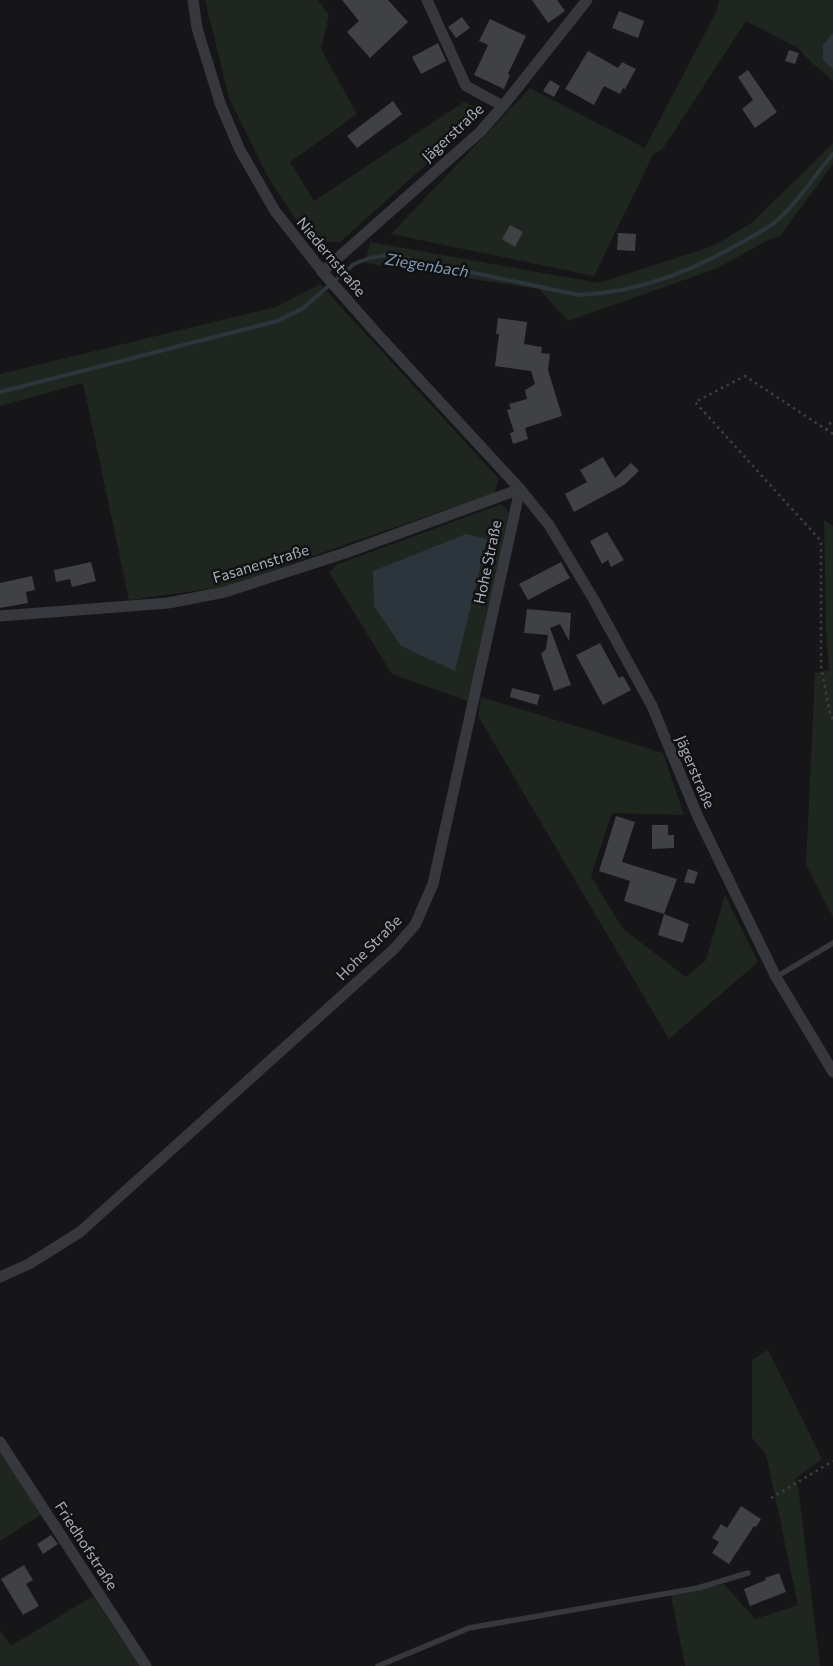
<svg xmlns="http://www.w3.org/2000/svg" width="833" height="1666" font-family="Commissioner,sans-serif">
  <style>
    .green { fill: #1e261f }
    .water { fill: #2c353c }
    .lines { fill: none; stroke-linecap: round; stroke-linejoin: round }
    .stream { stroke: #2c353c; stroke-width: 4 }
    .building { fill: #404145 }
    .path { stroke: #3d3f44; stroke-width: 2.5; stroke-dasharray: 2.5 4; stroke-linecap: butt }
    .service { stroke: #37383d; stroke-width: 5.5 }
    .minor { stroke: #37383d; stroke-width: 11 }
    .labels { text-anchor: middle; stroke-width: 5; stroke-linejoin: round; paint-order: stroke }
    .street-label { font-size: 15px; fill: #a8adb8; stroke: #111113 }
    .water-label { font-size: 16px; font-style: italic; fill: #7f9bb3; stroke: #111113 }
  </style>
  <rect width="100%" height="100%" fill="#161618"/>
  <g class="green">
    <path d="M205 0H318L329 15 321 49 357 114 290 162 314 201 464 102 485 112 340 242 310 241 268 177 229 98Z"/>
    <path d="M719 0H833V33L823 45V61L833 69V81L811 62 798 48 746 21 662 150 654 153 594 276 391 234 530 88 645 148 717 10Z"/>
    <path d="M833 143V164L780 236 770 239 718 268 568 321 539 289 365 263 370 242 599 283 713 246 753 222Z"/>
    <path d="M320 284 499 479 494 493 224 587 129 600 83 383 0 406V374L276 307Z"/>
    <path d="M502 504 509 513 470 702 392 674 329 572 338 564Z"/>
    <path d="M824 520 833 526V917L806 865 815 673 829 670 826 631Z"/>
    <path d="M481 697 663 753 684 815 612 813 591 876 622 928 686 977 706 960 725 895 758 962 669 1039 478 716Z"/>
    <path d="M768 1350 822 1459 795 1479 798 1486 820 1666H685L671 1595 724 1584 755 1619 798 1605 766 1454 752 1438V1360Z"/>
    <path d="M0 1451 42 1514 0 1541Z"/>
    <path d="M93 1596 139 1666H0V1630L11 1646Z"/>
  </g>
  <g class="water">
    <path d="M833 33V69L823 61V45Z"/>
    <path d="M466 534 487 539 455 671 401 646 374 606 373 571Z"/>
  </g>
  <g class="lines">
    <path class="stream" d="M0 392 277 321 302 309 354 264 369 258 388 255 579 295C640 292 692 271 744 241 754 235 765 230 774 223 797 204 813 177 833 154"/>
  </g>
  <g class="building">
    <path d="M342 0H388L408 22 370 58 347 32 359 21Z"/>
    <path d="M532 0H557L565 11 548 23Z"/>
    <path d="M619 11 644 21 638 38 612 28Z"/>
    <path d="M462 17 470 28 456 38 448 27Z"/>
    <path d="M490 19 526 36 508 74 510 75 504 89 474 75 488 45 479 41Z"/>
    <path d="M438 43 446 61 421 74 412 57Z"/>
    <path d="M789 50 799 53 795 64 785 61Z"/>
    <path d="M588 51 618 68 622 62 636 69 625 89 623 88 620 94 604 86 594 105 565 89Z"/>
    <path d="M748 70 777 112 755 128 742 109 753 100 738 77Z"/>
    <path d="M550 80 560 86 554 97 543 91Z"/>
    <path d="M393 101 402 114 357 148 347 136Z"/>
    <path d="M510 225 523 232 515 247 502 239Z"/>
    <path d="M618 233 636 234 635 251 617 250Z"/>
    <path d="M498 318 527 322 524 344 542 347 541 353 550 354 548 370 562 416 525 428 528 439 513 444 510 433 514 432 507 410 511 409 509 404 527 399 525 390 535 384 531 371 495 366 499 334H496Z"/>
    <path d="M603 457 615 478 631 463 639 471 624 485 574 512 565 494 587 482 580 470Z"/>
    <path d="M607 532 624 560 611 567 608 560 602 564 590 541Z"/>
    <path d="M91 562 96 581 72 587 70 579 56 582 54 570Z"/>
    <path d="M561 562 570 578 528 600 519 584Z"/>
    <path d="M32 576 35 590 26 592 28 603 0 608V583Z"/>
    <path d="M527 609 571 613 569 641 560 624 550 628 571 685 554 691 541 654 546 649 548 635 524 633Z"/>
    <path d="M600 643 619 678 623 676 631 690 603 705 576 655Z"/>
    <path d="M512 688 540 695 537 705 510 697Z"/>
    <path d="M616 816 635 822 622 862 677 879 664 914 624 901 630 881 599 871Z"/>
    <path d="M652 825H668V835H674V848L652 849Z"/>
    <path d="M688 869 698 872 694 884 684 882Z"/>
    <path d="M664 914 689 924 683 943 658 935Z"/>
    <path d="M741 1506 761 1519 756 1527 754 1526 729 1564 712 1553 719 1542 712 1538 721 1524 727 1528Z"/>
    <path d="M51 1535 58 1544 43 1554 37 1544Z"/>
    <path d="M24 1565 33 1580 26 1584 39 1606 23 1615 1 1579Z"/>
    <path d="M779 1573 786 1592 750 1606 744 1589 766 1580 765 1578Z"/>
  </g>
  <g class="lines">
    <g class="path">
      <path d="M826 430 833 419"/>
      <path d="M833 434 745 376 695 402 821 541V666L830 713 833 720"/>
      <path d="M771 1498 833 1461"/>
    </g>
    <g class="service">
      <path d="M776 977 833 943"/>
      <path d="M378 1666 469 1628 698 1588 748 1573"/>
    </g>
    <g class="minor">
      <path d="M193 0 197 28 220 103 240 150 275 211 326 276 379 336 520 489 549 525 594 600 652 706 698 817 776 977 833 1072"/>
      <path d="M427 0 466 86 503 106"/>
      <path d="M322 272 480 132 503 106 587 0"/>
      <path d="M0 616 168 603 225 592 345 553 520 489"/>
      <path d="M0 1277 29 1264 80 1232 394 949 415 925 433 884 520 489"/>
      <path d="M0 1442 146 1666"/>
    </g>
  </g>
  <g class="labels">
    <g class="street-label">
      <text transform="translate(453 133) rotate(-43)" y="5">Jägerstraße</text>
      <text transform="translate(331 257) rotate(50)" y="5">Niedernstraße</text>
      <text transform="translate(488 562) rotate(-78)" y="5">Hohe Straße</text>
      <text transform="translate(261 564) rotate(-17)" y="5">Fasanenstraße</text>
      <text transform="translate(695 772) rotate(67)" y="5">Jägerstraße</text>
      <text transform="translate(369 948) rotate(-45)" y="5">Hohe Straße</text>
      <text transform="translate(86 1546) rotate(57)" y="5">Friedhofstraße</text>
    </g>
    <g class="water-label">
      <text transform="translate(427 265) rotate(9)" y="6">Ziegenbach</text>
    </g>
  </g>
</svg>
